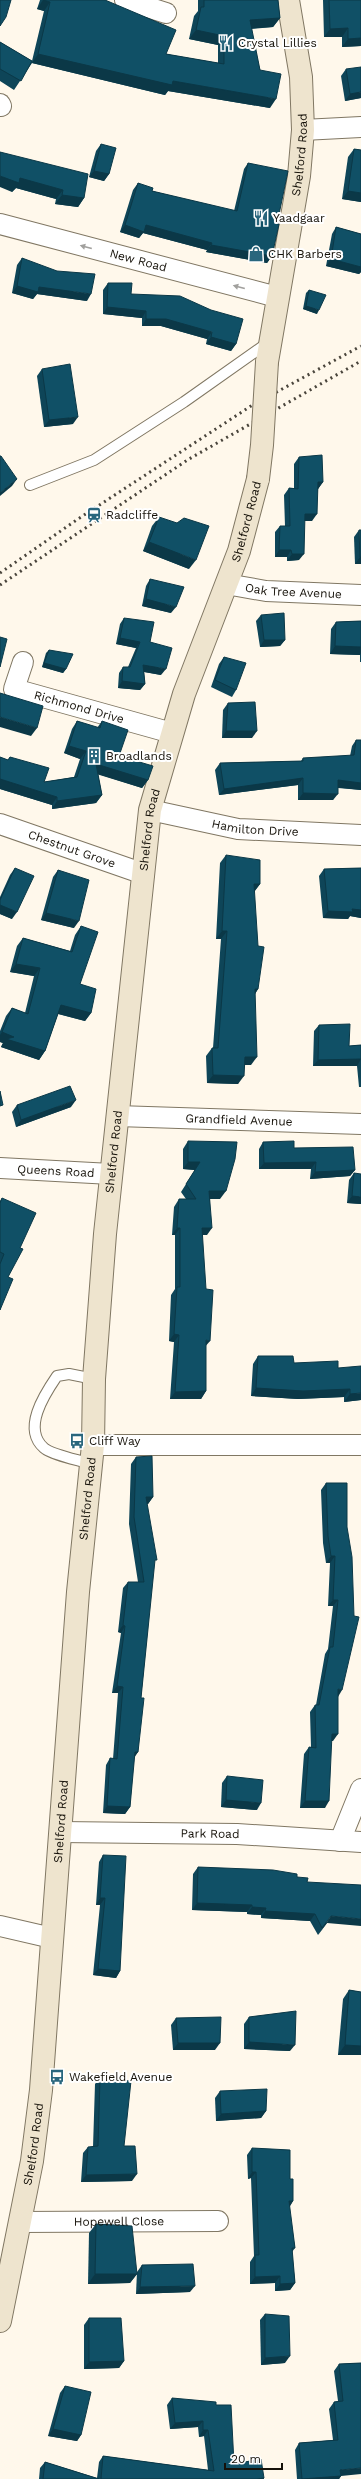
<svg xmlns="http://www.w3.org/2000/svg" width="361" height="2479" font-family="'Work Sans',sans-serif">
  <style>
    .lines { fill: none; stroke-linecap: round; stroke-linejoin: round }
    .lane-casing { stroke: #807763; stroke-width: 12 }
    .street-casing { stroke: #807763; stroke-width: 22 }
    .secondary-casing { stroke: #807763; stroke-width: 24 }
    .lane { stroke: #fff; stroke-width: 10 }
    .street { stroke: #fff; stroke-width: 20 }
    .secondary { stroke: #eee4ce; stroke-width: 22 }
    .rail { stroke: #4a453c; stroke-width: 3; stroke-dasharray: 2 4; stroke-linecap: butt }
    .secondary-bridge-casing { stroke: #807763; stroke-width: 24; stroke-linecap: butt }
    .secondary-bridge { stroke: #eee4ce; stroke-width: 22 }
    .wall { fill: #0e4558 }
    .shaded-wall { fill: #0b3847 }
    .building { fill: #105066; stroke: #0b3847 }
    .oneway { fill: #a1a09d }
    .labels { text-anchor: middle; stroke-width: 4; stroke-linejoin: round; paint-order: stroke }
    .poi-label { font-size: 12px; fill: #151109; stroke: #fff; text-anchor: start }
    .street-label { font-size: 12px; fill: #151109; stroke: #fff }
  </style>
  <rect width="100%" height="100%" fill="#fff8eb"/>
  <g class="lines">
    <g class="lane-casing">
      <g id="lane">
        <path d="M30 485 94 460 184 402 269 342"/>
        <path d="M91 1464C79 1460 52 1455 44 1448 22 1429 44 1395 57 1376L69 1374 94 1379"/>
      </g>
    </g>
    <g class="street-casing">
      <g id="street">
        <path d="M125 0 166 13"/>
        <path d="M0 104 1 106"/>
        <path d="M303 130 361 127"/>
        <path id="s1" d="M0 224 277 297"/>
        <path id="s2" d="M226 584 266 591 361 595"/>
        <path id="s3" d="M23 662 14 689 172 733"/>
        <path id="s4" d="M150 810 238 829 361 835"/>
        <path id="s5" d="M0 824 144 874"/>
        <path id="s6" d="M117 1116 361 1124"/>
        <path id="s7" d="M0 1168 111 1174"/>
        <path d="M93 1445H361"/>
        <path id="s8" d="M60 1832 237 1834 361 1842"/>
        <path d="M340 1841 361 1789"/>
        <path d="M0 1926 52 1938"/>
        <path id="s9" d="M20 2222 218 2221"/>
      </g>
    </g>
    <g class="secondary-casing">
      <g id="secondary">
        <path id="s10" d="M267 362 299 176 303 130 301 77 288 0"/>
        <path id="s11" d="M0 2321 32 2161 41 2090 78 1592 93 1445 94 1379 105 1234 150 810 184 694 239 551 258 479"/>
      </g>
    </g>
    <use href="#lane" class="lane"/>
    <use href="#street" class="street"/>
    <use href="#secondary" class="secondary"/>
    <g class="rail">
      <path d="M0 573 78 519 251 406 361 346"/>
      <path d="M0 585 189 459 361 361"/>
    </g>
    <g class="secondary-bridge-casing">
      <path id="secondary-bridge" d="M258 479 262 445 267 362"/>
    </g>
    <use href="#secondary-bridge" class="secondary-bridge"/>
  </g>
  <g class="wall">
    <path d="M40 0H105L166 54 218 63V45L189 39 194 16 198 11V0H278L280 18 273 27 251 29 260 70 270 108 168 91 165 95 32 63 14 90 0 81V42L32 61 44 11 37 9Z"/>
    <path d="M323 0H361V46L342 47V37H324Z"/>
    <path d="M346 69 361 98 345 101 341 76Z"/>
    <path d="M101 144 109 174 104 181 89 177 96 151Z"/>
    <path d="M354 149 361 150V202L342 199 348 157Z"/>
    <path d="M0 152 84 198 78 207 55 204 56 199 16 188 12 192Z"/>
    <path d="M248 163 277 224 272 256 267 263 206 252 207 250 143 233 139 238 120 232 133 190 138 183 152 191 234 211 244 169Z"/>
    <path d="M336 227 361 234V272L359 274 326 266 332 234Z"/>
    <path d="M22 258 87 301 37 294 33 299 12 293 17 265Z"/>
    <path d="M108 283 131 294 236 344 231 351 206 344 207 339 161 326H142V318L103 314V290Z"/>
    <path d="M309 290 317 314 303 309 306 293Z"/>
    <path d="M42 369 73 424 44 427 37 376Z"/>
    <path d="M299 457 323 482 318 489 312 521H304L299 560 287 561V557H275V532L280 526H285L284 495 289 488H294V464Z"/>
    <path d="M159 517 189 569 143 551 152 526Z"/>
    <path d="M359 530 361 564H355L354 537Z"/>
    <path d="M150 579 171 613 142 606 146 586Z"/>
    <path d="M261 615 285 640 280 646 260 647 256 621Z"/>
    <path d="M124 618 150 642 161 675 144 672 145 684 140 690 118 688 119 673 123 667H128L136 648 116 644 120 624Z"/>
    <path d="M361 621V662H360V655L330 654 331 629 336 622Z"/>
    <path d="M49 650 66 669 63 673 42 667 46 653Z"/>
    <path d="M224 657 236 690 232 697 211 687 219 664Z"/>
    <path d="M228 703 252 738H222L223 710Z"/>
    <path d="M77 721 97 728 102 721 119 756 148 780 142 788 98 774 102 795 96 803 52 809V805L0 789V757L8 760 10 757 44 782 74 777 80 759 64 753 72 729Z"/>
    <path d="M356 740H361V790L338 788 333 800H298V785L219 795 215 770 220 763 301 761 303 758 350 756 352 746Z"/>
    <path d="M226 855 260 884 254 892 258 989 255 994 251 1065H245L238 1084 207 1083 206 1056 212 1048H213L221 939H216L220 863Z"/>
    <path d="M15 868 12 919 0 914V897L10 875Z"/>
    <path d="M361 868V918L350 916 348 919 323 918 319 876 324 869Z"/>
    <path d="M58 870 74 928 41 920 53 877Z"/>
    <path d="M81 926 80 984 91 1013 85 1021 58 1014 45 1051 39 1060 1 1047 3 1043 0 1042V1031L6 1016 12 1008 25 1013 34 976 10 972 17 946 23 938 70 951 75 935Z"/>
    <path d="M319 1025 349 1046 361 1045V1087H359L357 1066H313L314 1031Z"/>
    <path d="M17 1105 71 1107 16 1127 12 1112Z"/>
    <path d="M188 1141 220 1199H210L207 1235H202L206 1346V1391L201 1399H170L174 1342 169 1341 171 1295 175 1289V1235H172L174 1207 179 1199H186L181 1192 195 1170 183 1169V1149Z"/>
    <path d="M263 1142 294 1148 355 1170 350 1176 310 1179 311 1169H259V1149Z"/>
    <path d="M354 1173 361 1204 347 1203 349 1180Z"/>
    <path d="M2 1198 20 1248 8 1277 0 1310V1201Z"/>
    <path d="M258 1356 294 1363 338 1368 361 1400 344 1402V1397L298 1399 251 1396 253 1364Z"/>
    <path d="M136 1457 153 1497 148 1504H147L154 1564 141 1698 138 1752 134 1757 130 1807 125 1814 103 1813 106 1765 110 1758 113 1759 118 1693H112L121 1633 118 1632 123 1588 128 1582H138L129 1524 131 1464Z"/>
    <path d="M326 1483H347L338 1696 333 1741H331L325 1808H300L304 1754 309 1747H311L310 1712 315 1705H316L325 1654 328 1649 333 1606H328L330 1563H326L323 1543 321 1490Z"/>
    <path d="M227 1776 257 1810 221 1807 222 1783Z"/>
    <path d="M103 1855 120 1971 116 1978 93 1975 100 1905H96L99 1862Z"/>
    <path d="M198 1867 297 1877 307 1882 327 1923 318 1935 310 1921 261 1918V1915L247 1914V1912L192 1910 193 1874Z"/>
    <path d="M349 1990 361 1992V2055H338L343 1999Z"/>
    <path d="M249 2017 290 2051 244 2049V2024Z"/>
    <path d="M176 2018 215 2050H173L171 2025Z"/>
    <path d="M100 2078 124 2146 132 2181 81 2182 83 2153 88 2147H93L95 2084Z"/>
    <path d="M220 2091 266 2111 261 2118 216 2121 215 2098Z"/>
    <path d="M252 2148 290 2179 293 2201 289 2207 295 2248 292 2252 295 2283 290 2290 275 2291V2283L250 2284V2262L254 2256 251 2178 248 2179 247 2155Z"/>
    <path d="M96 2224 137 2274 130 2283 88 2284 89 2233Z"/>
    <path d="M142 2265 190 2292 136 2294 137 2272Z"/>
    <path d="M265 2314 285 2363 261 2365 260 2320Z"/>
    <path d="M89 2318 124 2361 119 2368 84 2369V2325Z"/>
    <path d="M361 2363 341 2476 339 2479H297L295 2450 299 2443 333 2440 329 2409 334 2402 338 2401 334 2371 339 2364Z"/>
    <path d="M65 2386 81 2435 77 2441 48 2436 60 2393Z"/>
    <path d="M172 2398 216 2405 234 2464 264 2478V2479H39L40 2468 45 2462 97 2478 99 2462 103 2456 208 2470 204 2436 199 2437 198 2427 170 2429 167 2405Z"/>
  </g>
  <g class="shaded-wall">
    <path d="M43 0 50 2 44 11 37 9Z"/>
    <path d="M280 18 273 27 243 29 250 20Z"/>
    <path d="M348 28 342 37H324L330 29Z"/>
    <path d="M196 30 224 36 218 45 189 39Z"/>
    <path d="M361 38V46L342 47 348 39Z"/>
    <path d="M38 54 173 81 276 99 270 108 168 91 165 95 32 63Z"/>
    <path d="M361 92V98L345 101 350 94Z"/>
    <path d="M94 171 109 174 104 181 89 177Z"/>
    <path d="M0 176 20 178 63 190 56 199 16 188 12 192 0 187Z"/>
    <path d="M348 191 361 193V202L342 199Z"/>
    <path d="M62 195 84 198 78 207 55 204Z"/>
    <path d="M125 225H146L212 243 207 250 143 233 139 238 120 232Z"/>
    <path d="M211 245 272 256 267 263 206 252Z"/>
    <path d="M331 259 361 267V272L359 274 326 266Z"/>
    <path d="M17 286 39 287 91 294 87 301 37 294 33 299 12 293Z"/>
    <path d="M306 306 319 310 317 314 303 309Z"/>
    <path d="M107 307 146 311 142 318 103 314Z"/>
    <path d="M146 319H166L212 332 207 339 161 326H142Z"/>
    <path d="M211 337 236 344 231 351 206 344Z"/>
    <path d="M78 417 73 424 44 427 49 420Z"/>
    <path d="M17 479 12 486 0 496V493Z"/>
    <path d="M318 482H323L318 489H313Z"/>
    <path d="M305 514H317L312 521H300Z"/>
    <path d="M149 542 196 560 189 569 143 551Z"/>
    <path d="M279 550H291L287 557H275Z"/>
    <path d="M292 554H304L299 560 287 561Z"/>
    <path d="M360 557H361V564H355Z"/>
    <path d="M146 599 176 607 171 613 142 606Z"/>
    <path d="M120 638 140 642 136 648 116 644Z"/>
    <path d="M264 640H285L280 646 260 647Z"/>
    <path d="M335 646 361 647V653L360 655 330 654Z"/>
    <path d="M44 663 66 669 63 673 42 667Z"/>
    <path d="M143 665 166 669 161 675 139 671Z"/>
    <path d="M122 681 145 684 140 690 118 688Z"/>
    <path d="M0 717 37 728 31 736 0 727Z"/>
    <path d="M226 731H257L252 738H222Z"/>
    <path d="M69 746 86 751 80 759 64 753Z"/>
    <path d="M96 764 148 780 142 788 90 772Z"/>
    <path d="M303 778 298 785 219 795 224 789Z"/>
    <path d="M0 779 57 797 52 805 0 789Z"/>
    <path d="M338 780 361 783V790L333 787Z"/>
    <path d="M303 793 338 794 333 800H298Z"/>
    <path d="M102 795 96 803 52 809 57 801Z"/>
    <path d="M254 884H260L254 892Z"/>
    <path d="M0 905 17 912 12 919 0 914Z"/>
    <path d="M352 909 361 910V918L350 916 348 919 323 918 328 911Z"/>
    <path d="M46 913 79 921 74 928 41 920Z"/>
    <path d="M222 931H227L221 939H216Z"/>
    <path d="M16 964 40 968 34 976 10 972Z"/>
    <path d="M255 989H258L253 997Z"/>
    <path d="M61 1005 91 1013 85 1021 55 1013Z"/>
    <path d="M2 1032 14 1037 45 1051 39 1060 1 1047 3 1043 0 1042V1035Z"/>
    <path d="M245 1057H257L251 1065H240Z"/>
    <path d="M361 1059 357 1066H313L318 1060Z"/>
    <path d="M213 1075 244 1076 238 1084 207 1083Z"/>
    <path d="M76 1100 71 1107 16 1127 21 1120Z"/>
    <path d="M188 1162H200L195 1170 183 1169Z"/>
    <path d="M316 1162 311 1169H259L264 1163Z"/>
    <path d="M355 1170 350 1176 310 1179 315 1172Z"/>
    <path d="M209 1191H226L220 1199H204Z"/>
    <path d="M352 1196 361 1197V1204L347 1203Z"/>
    <path d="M177 1228H180L175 1235H172Z"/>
    <path d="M202 1228H212L207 1235H197Z"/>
    <path d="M174 1334 179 1335 174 1342 169 1341Z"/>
    <path d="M206 1340 210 1341 204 1348Z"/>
    <path d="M256 1388 350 1389 344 1397 298 1399 251 1396Z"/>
    <path d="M206 1391 201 1399H170L175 1392Z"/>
    <path d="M361 1393V1400L344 1402 350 1394Z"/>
    <path d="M146 1497H153L148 1504H141Z"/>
    <path d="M331 1556H335L330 1563H326Z"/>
    <path d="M333 1600H338L333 1606H328Z"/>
    <path d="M123 1625 125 1626 121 1633 118 1632Z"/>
    <path d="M117 1686 123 1687 118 1693H112Z"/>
    <path d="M338 1689 342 1690 338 1697Z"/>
    <path d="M332 1734H338L333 1741H327Z"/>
    <path d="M135 1752H138L134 1758Z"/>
    <path d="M226 1800 261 1803 257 1810 221 1807Z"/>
    <path d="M305 1801H329L325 1808H300Z"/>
    <path d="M107 1806 130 1807 125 1814 103 1813Z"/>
    <path d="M100 1898H105L100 1905H96Z"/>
    <path d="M197 1903 252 1905 247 1912 192 1910Z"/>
    <path d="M252 1907 266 1908 261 1915 247 1914Z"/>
    <path d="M265 1911 315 1914 310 1921 261 1918Z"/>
    <path d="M331 1916 361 1919V1926L327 1923 318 1935Z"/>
    <path d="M98 1969 120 1971 116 1978 93 1975Z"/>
    <path d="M249 2042 295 2045 290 2051 244 2049Z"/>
    <path d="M178 2043H220L215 2050H173Z"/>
    <path d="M345 2045 361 2046V2055H338Z"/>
    <path d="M266 2111 261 2118 216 2121 221 2114Z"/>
    <path d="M252 2172H256L251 2178 248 2179Z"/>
    <path d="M137 2174 132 2181 81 2182 86 2175Z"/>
    <path d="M289 2201H293L289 2208Z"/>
    <path d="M95 2274H137L130 2283 88 2284Z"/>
    <path d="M280 2276 275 2283 250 2284 255 2277Z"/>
    <path d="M295 2283 290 2290 275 2291 280 2284Z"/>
    <path d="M195 2286 190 2292 136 2294 140 2287Z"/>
    <path d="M290 2356 285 2363 261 2365 265 2358Z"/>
    <path d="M124 2361 119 2368 84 2369 89 2362Z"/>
    <path d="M203 2421 198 2427 170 2429 175 2423Z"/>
    <path d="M53 2429 81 2435 77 2441 48 2436Z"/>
    <path d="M203 2430H208L204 2436 199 2437Z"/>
    <path d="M361 2468V2474L341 2476 339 2479H302L340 2470Z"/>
  </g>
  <g class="building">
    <path d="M0 0H11L6 17 0 26Z"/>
    <path d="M43 0H105L176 30 166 54 224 64V36L196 30 201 7H204V0H278L280 18 250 20 260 70 281 74 276 99 173 81 172 85 38 54 50 2Z"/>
    <path d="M329 0H361V38L348 39V28L330 29Z"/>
    <path d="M0 42 32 61 21 81 0 69Z"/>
    <path d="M361 67V92L350 94 346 69Z"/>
    <path d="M101 144 116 148 109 174 94 171Z"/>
    <path d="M354 149 361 150V193L348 191Z"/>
    <path d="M0 152 88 174 84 198 62 195 63 190 20 178 19 183 0 176Z"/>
    <path d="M248 163 288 171 277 224H279L272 256 211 245 212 243 146 225 144 232 125 225 138 183 153 188 152 191 237 211Z"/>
    <path d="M336 227 361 234V267L331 259Z"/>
    <path d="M22 258 57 271 95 274 91 294 39 287 38 292 17 286Z"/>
    <path d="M108 283H132L131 294 180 296 211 310 243 319 236 344 211 337 212 332 166 319H146V311L107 307Z"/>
    <path d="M309 290 326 295 319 310 306 306Z"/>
    <path d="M70 364 78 417 49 420 42 369Z"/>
    <path d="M322 455 323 482H318L317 514H305L304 554H292L291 550H279L280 526H290L289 488 298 489 299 457Z"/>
    <path d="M0 456H1L17 479 0 493Z"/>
    <path d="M159 517 177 523 184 518 209 526 196 560 149 542Z"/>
    <path d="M359 530H361V557H360Z"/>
    <path d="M150 579 184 587 176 607 146 599Z"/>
    <path d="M284 613 285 640H264L261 615Z"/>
    <path d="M124 618 154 622 150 642 172 648 166 669 143 665 145 684 122 681 123 667H130L140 642 120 638Z"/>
    <path d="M361 621V647L335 646 336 622Z"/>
    <path d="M0 637 7 639 0 667Z"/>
    <path d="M49 650 73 654 66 669 44 663Z"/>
    <path d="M224 657 246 663 236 690 215 680Z"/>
    <path d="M0 693 43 706 37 728 0 717Z"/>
    <path d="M255 702 257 731H226L228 703Z"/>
    <path d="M77 721 100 728 102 721 128 730 119 756 153 766 148 780 96 764 102 795 57 801V797L0 779V757L8 760 10 757 49 768 44 782 77 777 86 751 69 746Z"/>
    <path d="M356 740H361V783L338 780V794L303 793V778L224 789 220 763 303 761V758L354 755Z"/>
    <path d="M226 855 260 860V884H254L258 946 264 947 258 989H255L257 1057H245L244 1076 213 1075 212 1048H218L227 931H222Z"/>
    <path d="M15 868 34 876 17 912 0 905V900Z"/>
    <path d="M361 868V910L352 909 353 912 328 911 324 869Z"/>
    <path d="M58 870 89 880 79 921 46 913Z"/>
    <path d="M81 926 98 932 80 984 96 989 91 1013 61 1005 45 1051 6 1039 14 1037 2 1032 12 1008 28 1014 40 968 16 964 23 938 72 952Z"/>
    <path d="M350 1024 349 1046 361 1045V1059L318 1060 319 1025Z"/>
    <path d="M70 1086 76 1100 21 1120 17 1105Z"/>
    <path d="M0 1091 3 1105 0 1106Z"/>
    <path d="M188 1141 237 1142 235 1159 226 1191H209L212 1228H202L206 1289 213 1290 210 1341 206 1340V1391L175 1392 179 1335 174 1334 177 1287H180V1228H177L179 1199H196L186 1184 200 1162H188Z"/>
    <path d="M294 1141V1148L353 1147 355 1170 315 1172 316 1162 264 1163 263 1142Z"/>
    <path d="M354 1173 361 1174V1197L352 1196Z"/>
    <path d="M2 1198 36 1213 20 1248 23 1249 8 1277 13 1279 0 1310V1264L4 1254 0 1252V1203Z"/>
    <path d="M258 1356H293L294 1363 338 1361V1368L361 1366V1393L350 1394V1389L303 1391 256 1388Z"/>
    <path d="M152 1456 153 1497H146L157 1560H155L141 1698H144L138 1752H135L130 1807 107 1806 110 1758 117 1759 123 1687 117 1686 125 1626 123 1625 128 1582H144L134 1517 136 1457Z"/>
    <path d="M326 1483H347V1527L352 1557 354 1616 359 1617 342 1690 338 1689V1734H332L329 1801H305L309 1747 316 1748 315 1705H319L330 1647H333L338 1600H333L335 1556H331L328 1536Z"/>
    <path d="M227 1776 263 1780 261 1803 226 1800Z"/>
    <path d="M103 1855 126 1856 120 1971 98 1969 105 1898H100Z"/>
    <path d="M198 1867 273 1870 297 1874V1877L308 1878 307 1882 361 1885V1919L331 1916 322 1928 315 1914 265 1911 266 1908 252 1907V1905L197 1903Z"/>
    <path d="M349 1990 361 1992V2046L345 2045Z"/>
    <path d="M296 2011 295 2045 249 2042V2017Z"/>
    <path d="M221 2017 220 2043H178L176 2018Z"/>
    <path d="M100 2078 131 2081 124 2146H135L137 2174 86 2175 88 2147 98 2146Z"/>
    <path d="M267 2089 266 2111 221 2114 220 2091Z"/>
    <path d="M252 2148 290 2150V2179H293V2201H289L295 2248H292L295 2283 280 2284V2276L255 2277V2255H259L256 2172H252Z"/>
    <path d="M96 2224 132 2226 137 2274H95Z"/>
    <path d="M193 2264 195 2286 140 2287 142 2265Z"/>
    <path d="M265 2314 289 2316 290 2356 265 2358Z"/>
    <path d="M89 2318H121L124 2361 89 2362Z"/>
    <path d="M361 2363V2468L340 2470 341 2476 302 2479 299 2443 338 2440 334 2402 343 2401 339 2364Z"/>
    <path d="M65 2386 91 2392 81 2435 53 2429Z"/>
    <path d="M172 2398 216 2402V2405H231L234 2464 261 2459 264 2478 257 2479H101L103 2456 214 2471 208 2430H203V2421L175 2423Z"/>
    <path d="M45 2462 99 2479H43Z"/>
  </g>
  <defs><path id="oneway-solid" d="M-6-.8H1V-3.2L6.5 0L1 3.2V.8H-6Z"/></defs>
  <g class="oneway">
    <use href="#oneway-solid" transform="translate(86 247) rotate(-165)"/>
    <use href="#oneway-solid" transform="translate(239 287) rotate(-165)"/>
  </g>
  <defs>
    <g id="restaurant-bare" transform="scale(1.2)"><path d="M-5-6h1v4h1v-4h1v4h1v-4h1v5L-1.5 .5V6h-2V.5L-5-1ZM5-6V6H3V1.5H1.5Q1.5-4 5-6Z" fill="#29667d" stroke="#fff" stroke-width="2.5" paint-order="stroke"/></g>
    <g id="shop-bare" transform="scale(1.2)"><path d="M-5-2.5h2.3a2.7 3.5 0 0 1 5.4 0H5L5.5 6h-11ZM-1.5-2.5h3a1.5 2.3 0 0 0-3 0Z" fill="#29667d" stroke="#fff" stroke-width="2.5" paint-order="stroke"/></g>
    <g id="station-bare" transform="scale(1.2)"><path d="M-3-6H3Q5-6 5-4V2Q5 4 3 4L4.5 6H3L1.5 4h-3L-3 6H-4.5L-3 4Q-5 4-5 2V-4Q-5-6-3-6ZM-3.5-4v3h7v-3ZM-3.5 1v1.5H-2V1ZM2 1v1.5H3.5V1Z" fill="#29667d" stroke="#fff" stroke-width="2.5" paint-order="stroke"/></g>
    <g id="building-bare" transform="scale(1.2)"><path d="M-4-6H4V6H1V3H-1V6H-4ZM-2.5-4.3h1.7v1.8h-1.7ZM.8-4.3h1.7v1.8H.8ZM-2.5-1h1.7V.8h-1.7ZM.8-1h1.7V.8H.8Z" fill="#29667d" stroke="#fff" stroke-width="2.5" paint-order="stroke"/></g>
    <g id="bus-bare" transform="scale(1.2)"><path d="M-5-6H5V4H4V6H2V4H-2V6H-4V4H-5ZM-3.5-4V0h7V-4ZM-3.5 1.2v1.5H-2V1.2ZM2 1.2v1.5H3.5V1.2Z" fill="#29667d" stroke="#fff" stroke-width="2.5" paint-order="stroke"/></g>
  </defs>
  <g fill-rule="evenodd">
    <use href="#restaurant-bare" x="226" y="43"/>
    <use href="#restaurant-bare" x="261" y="218"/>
    <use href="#shop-bare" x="256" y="254"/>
    <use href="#station-bare" x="94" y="515"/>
    <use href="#building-bare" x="94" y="756"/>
    <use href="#bus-bare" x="77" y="1441"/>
    <use href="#bus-bare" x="57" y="2077"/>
  </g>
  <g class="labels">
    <g class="poi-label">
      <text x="238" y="47">Crystal Lillies</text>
      <text x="273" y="222">Yaadgaar</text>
      <text x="268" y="258">CHK Barbers</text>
      <text x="106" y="519">Radcliffe</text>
      <text x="106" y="760">Broadlands</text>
      <text x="89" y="1445">Cliff Way</text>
      <text x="69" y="2081">Wakefield Avenue</text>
    </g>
    <g class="street-label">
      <text dy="4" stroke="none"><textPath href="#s10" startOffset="210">Shelford Road</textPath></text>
      <text dy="4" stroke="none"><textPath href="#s1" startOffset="143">New Road</textPath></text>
      <text dy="4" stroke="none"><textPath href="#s11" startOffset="1824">Shelford Road</textPath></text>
      <text dy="4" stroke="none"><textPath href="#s2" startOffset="68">Oak Tree Avenue</textPath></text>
      <text dy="4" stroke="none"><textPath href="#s3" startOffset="96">Richmond Drive</textPath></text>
      <text dy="4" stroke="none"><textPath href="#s4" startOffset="107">Hamilton Drive</textPath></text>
      <text dy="4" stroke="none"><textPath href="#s11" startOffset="1500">Shelford Road</textPath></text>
      <text dy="4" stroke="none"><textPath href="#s5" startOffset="76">Chestnut Grove</textPath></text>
      <text dy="4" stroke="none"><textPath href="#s6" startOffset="122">Grandfield Avenue</textPath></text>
      <text dy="4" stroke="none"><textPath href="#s11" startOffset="1176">Shelford Road</textPath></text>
      <text dy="4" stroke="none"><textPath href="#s7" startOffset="56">Queens Road</textPath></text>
      <text dy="4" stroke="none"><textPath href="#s11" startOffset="828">Shelford Road</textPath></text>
      <text dy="4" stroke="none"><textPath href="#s11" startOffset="504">Shelford Road</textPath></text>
      <text dy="4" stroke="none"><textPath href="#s8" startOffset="150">Park Road</textPath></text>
      <text dy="4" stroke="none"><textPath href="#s11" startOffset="180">Shelford Road</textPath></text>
      <text dy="4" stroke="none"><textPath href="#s9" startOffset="99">Hopewell Close</textPath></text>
    </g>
  </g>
  <path d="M225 2463v6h57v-6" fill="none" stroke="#151109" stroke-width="2"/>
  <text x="231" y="2463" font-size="12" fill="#151109" stroke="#ffffff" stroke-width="3" paint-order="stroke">20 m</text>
</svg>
